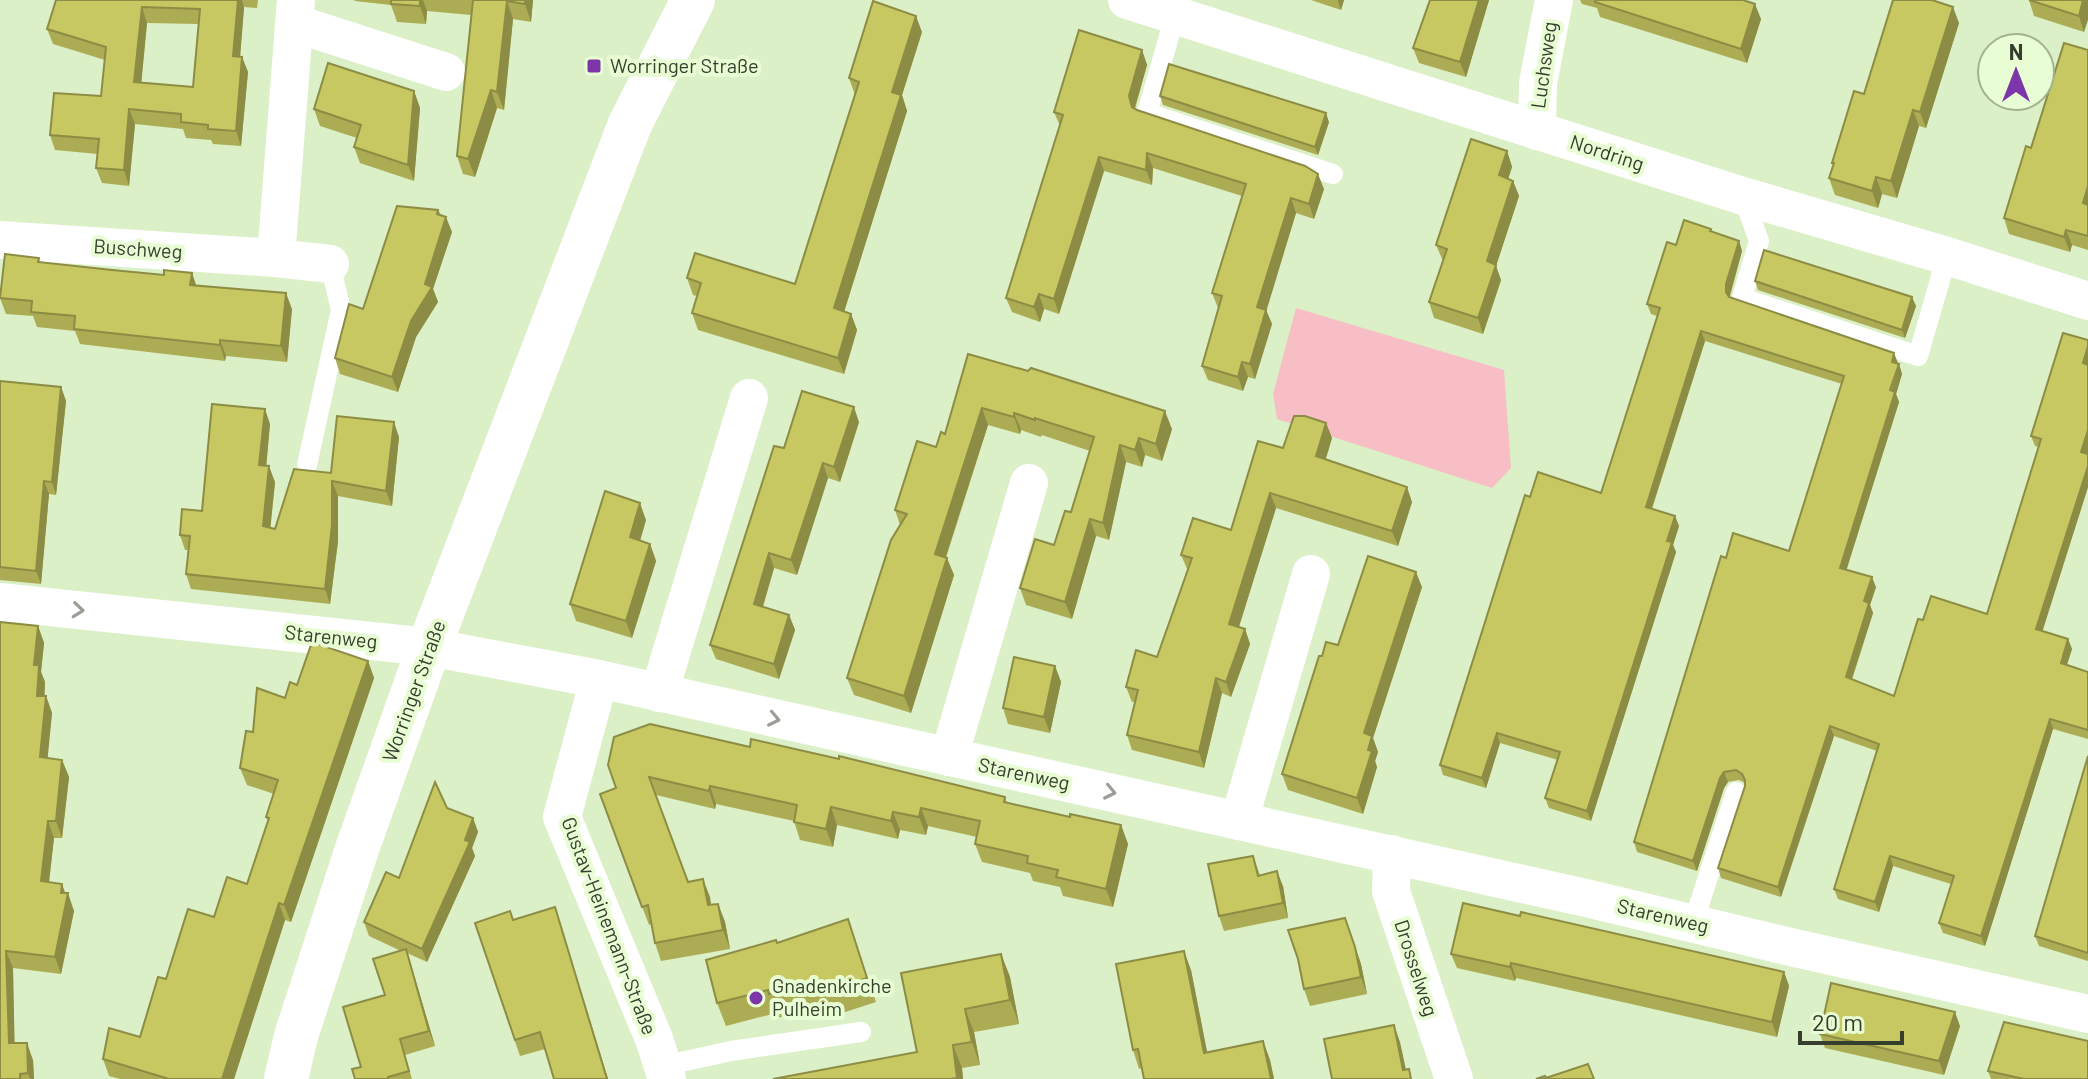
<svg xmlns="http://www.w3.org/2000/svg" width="2088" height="1079" font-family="Barlow,sans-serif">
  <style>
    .green { fill: #f7bec6 }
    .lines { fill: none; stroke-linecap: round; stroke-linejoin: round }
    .service { stroke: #fff; stroke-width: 20 }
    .minor { stroke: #fff; stroke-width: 38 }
    .secondary { stroke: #fff; stroke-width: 44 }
    .wall { fill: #acac54; fill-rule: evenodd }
    .shaded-wall { fill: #8c8c45 }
    .building { fill: #c8c862; stroke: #8c8c45; stroke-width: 2; fill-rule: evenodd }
    .oneway { stroke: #9a9f96 }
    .poi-dot { fill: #7c36aa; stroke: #e8fdd3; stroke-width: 3 }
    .labels { text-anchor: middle; stroke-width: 8; stroke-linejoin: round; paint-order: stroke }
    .street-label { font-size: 20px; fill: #363f2e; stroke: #e8fdd3 }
    .poi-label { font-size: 20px; fill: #363f2e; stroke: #e8fdd3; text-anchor: start }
  </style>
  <rect width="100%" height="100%" fill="#dbf0c6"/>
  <path class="green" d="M1296 308 1504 370 1511 468 1492 488 1277 419 1273 394Z"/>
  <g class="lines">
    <g class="service">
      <path d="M1177 9 1147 113 1333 174"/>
      <path d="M1743 196 1759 241 1742 298 1918 356 1947 256"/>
      <path d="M307 465 341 310 330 264"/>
      <path d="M1693 923 1736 792"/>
      <path d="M663 1066 731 1051 861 1032"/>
    </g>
    <g class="minor">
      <path d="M1127 0 1743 196 1947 256 2088 301"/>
      <path d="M294 23 446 72"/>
      <path d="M1537 131 1538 83 1554 0"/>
      <path d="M0 240 276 258 330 264"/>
      <path d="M276 258 296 0"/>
      <path d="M0 602 429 647 599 679 1586 898 1795 948 2088 1014"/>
      <path d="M599 679 562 817 654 1039 667 1079"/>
      <path d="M659 693 749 398"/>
      <path d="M949 757 1029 483"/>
      <path d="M1239 821 1311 574"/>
      <path d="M1392 854 1391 891 1454 1079"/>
    </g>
    <path class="secondary" d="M286 1079 296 1036 357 849 429 647 630 124 693 0"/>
  </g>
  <g class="wall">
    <path d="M56 0H258L257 8 244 7 240 56 242 57 248 72 241 146 213 144 211 140 186 138 183 129 135 124 129 186 102 183 96 168 98 154 55 150 50 135 101 96 105 60 53 44 47 29ZM147 23 198 24 193 87 141 82Z"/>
    <path d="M354 0H533L531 22 513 19 504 110 497 108 475 177 463 174 457 156 471 15 427 11 426 24 397 22 391 5 355 1Z"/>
    <path d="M1311 0H1344L1341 10Z"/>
    <path d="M1430 0H1489L1466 77 1419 63 1413 48Z"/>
    <path d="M1580 0H1743L1761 19 1747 63 1600 17 1597 8 1582 4Z"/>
    <path d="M1893 0H1935L1959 23 1926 128 1919 126 1897 198 1882 194 1878 208 1835 195 1829 178 1833 166 1832 163 1864 94Z"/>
    <path d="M2029 0H2088L2084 32 2034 16Z"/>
    <path d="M922 32 902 95 907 111 844 311 851 314 857 330 844 374 698 330 692 313 697 296 693 295 687 278 795 284 855 95 849 78Z"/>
    <path d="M1142 50 1147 65 1135 109 1324 189 1314 219 1296 213 1266 310 1272 324 1255 379 1248 377 1243 391 1208 380 1202 366 1218 308 1212 293 1242 196 1153 168 1152 185 1104 171 1059 314 1044 309 1040 322 1012 312 1006 298 1060 126 1054 112Z"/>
    <path d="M2088 50V250L2072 245 2070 252 2009 234 2004 218 2031 148Z"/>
    <path d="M414 91 420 108 414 181 360 163 354 147 357 138 320 126 314 109Z"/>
    <path d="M1160 96 1329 122 1318 155 1163 105Z"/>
    <path d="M1507 151 1512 167 1508 179 1513 181 1519 196 1496 266 1501 280 1483 334 1434 318 1429 302 1443 261 1436 245Z"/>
    <path d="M438 210 452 232 433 289 438 302 416 337 398 392 340 374 335 358 363 309Z"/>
    <path d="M1711 229 1712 232 1739 241 1742 251 1730 297 1899 364 1902 374 1896 394 1899 402 1846 569 1876 587 1870 605 1873 613 1852 680 1894 696 1923 620 1987 614 2039 447 2035 446 2031 436 2088 453V487L2042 631 2068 639 2072 649 2067 665 2088 672V739L2053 729 1985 946 1943 933 1939 923 1951 884 1925 876 1893 866 1879 912 1838 899 1834 889 1877 751 1834 736 1781 897 1721 878 1718 868 1745 786V783L1739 780 1728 782 1724 788 1697 871 1637 852 1634 842 1726 558 1789 551 1842 384 1705 341 1652 509 1675 516 1679 526 1673 545 1676 552 1591 821 1549 808 1545 798 1558 760 1500 743 1486 788 1443 775 1440 765 1530 497 1601 493 1657 316 1651 314 1647 304 1676 245Z"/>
    <path d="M39 258 40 263 164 275 192 273 196 285 292 309 287 362 226 356 225 361 80 344 75 331 37 327 33 316 6 314 0 298Z"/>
    <path d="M1755 281 1916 306 1905 338 1758 290Z"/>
    <path d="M968 354 1172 429 1162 461 1145 455 1142 467 1126 462 1109 540 1096 536 1072 619 1026 605 1020 588 1054 545 1071 512 1090 451 1042 435 1041 437 1021 430 1020 434 988 425 946 558 954 575 911 713 854 695 847 678 900 525 895 510 945 434Z"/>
    <path d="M0 381 61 387 66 401 56 495 49 494 41 584 0 580Z"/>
    <path d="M859 422 840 482 828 478 797 575 774 568 763 607 789 615 795 630 779 679 716 659 710 645 784 448Z"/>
    <path d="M1326 423 1332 438 1325 460 1412 502 1398 546 1276 508 1239 627 1245 629 1250 644 1231 697 1222 693 1204 768 1132 750 1127 735 1135 702H1132L1126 687 1157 657 1188 571 1181 555 1231 530 1283 448Z"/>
    <path d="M270 424 266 466 275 482 270 528 275 529 331 473 399 437 392 506 338 496V541L330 604 191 589 186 574 188 550H185L180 535 202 511Z"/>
    <path d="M646 520 640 541 650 544 656 561 632 638 576 621 570 604Z"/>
    <path d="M1422 587 1373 738 1378 752 1375 761 1377 767 1363 814 1288 790 1282 774 1322 656Z"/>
    <path d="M0 622 38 626 44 643 41 672 45 682 44 696H46L52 713 47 758 62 760 69 777 62 838H54L49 882 65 893 74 911 61 974 13 968 14 1043 33 1060 34 1079H0Z"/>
    <path d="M368 661 374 678 291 922 285 920 234 1079H120L109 1076 103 1059 140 1037 166 979 214 917 247 884 268 822 266 817 274 794 247 785 240 768 253 732 297 685Z"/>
    <path d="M1055 666 1061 682 1050 733 1008 724 1003 708Z"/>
    <path d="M750 747 839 759 888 769 1005 797 1007 803 1070 817 1121 825 1128 844 1113 907 1063 896 1060 887 1033 881 1030 873 982 862 975 844 977 837 928 826 926 835 900 830 898 839 837 825 833 847 800 840 794 821 716 804 715 809 656 795 688 882 703 879 711 905 718 904 725 922 730 949 661 961 655 943 651 924 649 925 600 794 616 788Z"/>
    <path d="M2088 756V961L2039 946 2035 936Z"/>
    <path d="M447 808 473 818 478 832 472 848 475 856 427 962 407 953 435 1046 405 1055 412 1079H355L361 1067 385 995 401 951 369 936 364 922 399 878Z"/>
    <path d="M1253 856 1260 875 1283 886 1288 918 1224 931 1219 916Z"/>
    <path d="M1520 916 1784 972 1789 986 1777 1037 1516 978 1515 981 1457 968 1451 954Z"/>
    <path d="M848 919 876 1002 836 1015 832 1004 777 1018 776 1013 726 1026 717 1003 777 943Z"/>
    <path d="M513 920 560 924 608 1079H554L545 1049 520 1056 475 923Z"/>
    <path d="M1351 935 1361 964 1367 994 1310 1006 1304 989Z"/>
    <path d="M1001 954 1010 977 1019 1024 974 1032 980 1065 962 1068 963 1079H773L917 1052Z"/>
    <path d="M1191 970 1207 1052 1263 1041 1270 1060 1274 1079H1144L1142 1068 1139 1069 1133 1050Z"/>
    <path d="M1960 1026 1944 1075 1825 1048 1820 1034Z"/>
    <path d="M1988 1071 2088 1079H1991Z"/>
  </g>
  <g class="shaded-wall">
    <path d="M238 0H242L244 7 239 71 233 56Z"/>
    <path d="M420 0H423L427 11 426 24 420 6Z"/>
    <path d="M525 0H533L531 22 525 4Z"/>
    <path d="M1338 0H1344L1341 10 1338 1Z"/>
    <path d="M1479 0H1489L1466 77 1460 62Z"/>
    <path d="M2083 0H2088V20L2084 32 2079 16Z"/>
    <path d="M507 1 513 19 504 110 497 92Z"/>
    <path d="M1755 4 1761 19 1747 63 1741 49Z"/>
    <path d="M142 7 147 23 140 97 134 82Z"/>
    <path d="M1953 7 1959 23 1926 128 1920 112Z"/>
    <path d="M916 16 922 32 902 95 907 111 840 325 834 308 892 92Z"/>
    <path d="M1142 50 1147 65 1134 110 1132 107 1129 96Z"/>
    <path d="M242 57 248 72 241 146 236 131Z"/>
    <path d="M491 90 497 108 475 177 468 159Z"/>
    <path d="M414 91 420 108 414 181 408 165Z"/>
    <path d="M129 109 135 124 129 186 124 170Z"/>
    <path d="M1913 110 1919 126 1897 198 1891 181Z"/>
    <path d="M1326 113 1329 122 1318 155 1315 147Z"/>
    <path d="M1507 151 1512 167 1504 191 1499 175Z"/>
    <path d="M1147 153 1153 168 1152 185 1146 170Z"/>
    <path d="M1099 157 1104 171 1059 314 1054 299Z"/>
    <path d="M1318 174 1324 189 1314 219 1309 204Z"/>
    <path d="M1876 177 1882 194 1878 208 1872 191Z"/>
    <path d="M1513 181 1519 196 1496 266 1501 280 1483 334 1478 318 1487 261Z"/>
    <path d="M2088 186V217L2083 203Z"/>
    <path d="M1291 198 1296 213 1263 322 1257 307Z"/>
    <path d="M438 210 444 225 446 217 452 232 433 289 438 302 416 337 398 392 392 377 425 284Z"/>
    <path d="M2066 230 2072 245 2070 252 2064 237Z"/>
    <path d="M1739 241 1742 251 1730 294V302L1726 292V284Z"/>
    <path d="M192 273 197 288 190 285Z"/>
    <path d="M286 293 292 309 287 362 281 346Z"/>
    <path d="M1039 294 1044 309 1040 322 1034 307Z"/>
    <path d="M1912 297 1916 306 1905 338 1902 330Z"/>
    <path d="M1266 310 1272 324 1255 379 1250 364Z"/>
    <path d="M851 314 857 330 844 374 838 358Z"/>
    <path d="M1701 331 1705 341 1649 517 1646 507Z"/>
    <path d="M220 340 226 356 225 361 220 345Z"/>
    <path d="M2088 346V368L2083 363Z"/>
    <path d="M1894 353 1898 363 1892 362Z"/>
    <path d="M1242 362 1248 377 1243 391 1238 377Z"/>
    <path d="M1899 364 1902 374 1896 394 1899 402 1844 578 1840 568Z"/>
    <path d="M61 387 66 401 56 495 52 482Z"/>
    <path d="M854 407 859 422 840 482 834 467Z"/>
    <path d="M982 408 988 425 941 571 935 554Z"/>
    <path d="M265 409 270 424 265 480 259 465Z"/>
    <path d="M1165 411 1172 429 1162 461 1156 444Z"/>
    <path d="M1014 413 1021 430 1020 434 1014 417Z"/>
    <path d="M394 422 399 437 392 506 386 491Z"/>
    <path d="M1326 423 1332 438 1322 472 1316 456Z"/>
    <path d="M2088 430V452L2085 462 2081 452Z"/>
    <path d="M1139 438 1145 455 1142 467 1135 450Z"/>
    <path d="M1120 445 1126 462 1109 540 1103 523Z"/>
    <path d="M823 463 828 478 797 575 791 560Z"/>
    <path d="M269 466 275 482 269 542 263 526Z"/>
    <path d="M2088 466V487L2040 639 2036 629Z"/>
    <path d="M44 481 49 494 41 584 36 571Z"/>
    <path d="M332 481 338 496V541L330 604 325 589Z"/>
    <path d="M1407 487 1412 502 1398 546 1392 531Z"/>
    <path d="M1270 493 1276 508 1235 639 1229 624Z"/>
    <path d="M640 503 646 520 636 554 630 537Z"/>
    <path d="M1675 516 1679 526 1673 545 1676 552 1591 821 1587 811Z"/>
    <path d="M1090 519 1096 536 1072 619 1065 602Z"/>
    <path d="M650 544 656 561 632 638 626 621Z"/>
    <path d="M769 553 774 568 759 619 754 604Z"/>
    <path d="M947 558 954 575 911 713 904 696Z"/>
    <path d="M1416 572 1422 587 1373 738 1378 752 1375 761 1377 767 1363 814 1357 798 1364 733Z"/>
    <path d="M1872 577 1876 587 1870 605 1873 613 1849 687 1846 677 1864 601Z"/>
    <path d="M789 615 795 630 779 679 774 664Z"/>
    <path d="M38 626 44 643 41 672 45 682 44 713 37 696 34 665Z"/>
    <path d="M1245 629 1250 644 1231 697 1226 682Z"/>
    <path d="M2068 639 2072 649 2064 673 2061 663Z"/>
    <path d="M368 661 374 678 291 922 284 905Z"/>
    <path d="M1055 666 1061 682 1050 733 1044 717Z"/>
    <path d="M1216 678 1222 693 1204 768 1199 752Z"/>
    <path d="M46 696 52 713 46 775 40 757Z"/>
    <path d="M2050 719 2053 729 1985 946 1981 936Z"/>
    <path d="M1830 726 1834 736 1781 897 1778 887Z"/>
    <path d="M1497 733 1500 743 1486 788 1482 778Z"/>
    <path d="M62 760 69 777 62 838 56 821Z"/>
    <path d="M1724 772 1728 782 1724 788 1697 871 1693 861 1720 778Z"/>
    <path d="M710 786 716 804 715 809 709 791Z"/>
    <path d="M831 807 837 825 833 847 826 829Z"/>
    <path d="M921 808 928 826 926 835 919 817Z"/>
    <path d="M893 812 900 830 898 839 891 821Z"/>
    <path d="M473 818 478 832 472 848 475 856 427 962 422 949Z"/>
    <path d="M48 821 54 838 47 899 41 881Z"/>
    <path d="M1121 825 1128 844 1113 907 1106 889Z"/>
    <path d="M1890 856 1893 866 1879 912 1875 902Z"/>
    <path d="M1277 871 1283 886 1288 918 1283 903Z"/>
    <path d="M703 879 710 897 714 924 708 905Z"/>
    <path d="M62 884 67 898 68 893 74 911 61 974 55 957Z"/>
    <path d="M279 903 285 920 234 1079H222Z"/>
    <path d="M718 904 725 922 730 949 723 930Z"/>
    <path d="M555 907 560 924 608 1079H607Z"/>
    <path d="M1345 918 1361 964 1367 994 1361 977Z"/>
    <path d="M406 949 411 965 435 1046 429 1031Z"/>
    <path d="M6 951 13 968 15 1060 9 1043Z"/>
    <path d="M1184 951 1191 970 1211 1072 1204 1053Z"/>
    <path d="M1001 954 1010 977 1019 1024 1010 1000Z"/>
    <path d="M1511 963 1516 978 1515 981 1510 967Z"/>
    <path d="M1784 972 1789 986 1777 1037 1772 1022Z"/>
    <path d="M965 1009 974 1032 980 1065 972 1042Z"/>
    <path d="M1955 1012 1960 1026 1944 1075 1939 1061Z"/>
    <path d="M1394 1025 1400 1042 1408 1079 1403 1070Z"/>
    <path d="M1263 1041 1270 1060 1274 1079H1271Z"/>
    <path d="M27 1043 33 1060 34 1079H30L28 1073Z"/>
    <path d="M953 1045 962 1068 963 1079H958Z"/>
  </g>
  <g class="building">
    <path d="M56 0H238L233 56 242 57 236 131 208 129V125L181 122V114L129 109 124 170 96 168 99 139 50 135 54 93 101 96 106 47 47 29ZM142 7 200 9 193 87 134 82Z"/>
    <path d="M391 0H420V6L391 4Z"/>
    <path d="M473 0H525V4L507 1 497 92 491 90 468 159 457 156Z"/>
    <path d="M1430 0H1479L1460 62 1413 48Z"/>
    <path d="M1595 0H1743L1755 4 1741 49 1595 2Z"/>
    <path d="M1893 0H1932L1953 7 1920 112 1913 110 1891 181 1876 177 1872 191 1829 178 1834 163H1832L1854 91 1864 94Z"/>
    <path d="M2029 0H2083L2079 16Z"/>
    <path d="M873 1 916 16 892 92 901 95 834 308 851 314 838 358 692 313 701 283 687 278 695 253 795 284 859 82 849 78Z"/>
    <path d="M1079 30 1142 50 1129 96 1132 107 1137 110 1305 166 1318 174 1309 204 1291 198 1257 307 1266 310 1250 364 1242 362 1238 377 1202 366 1222 296 1212 293 1246 184 1147 153 1146 170 1099 157 1054 299 1039 294 1034 307 1006 298 1063 115 1054 112Z"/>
    <path d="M2064 43 2088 50V186L2083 203 2088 205V236L2066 230 2064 237 2004 218 2026 146 2031 148Z"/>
    <path d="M328 63 414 91 408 165 354 147 361 125 314 109Z"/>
    <path d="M1169 64 1326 113 1315 147 1160 96Z"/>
    <path d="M1471 139 1507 151 1499 175 1513 181 1487 261 1496 265 1478 318 1429 302 1447 249 1436 245Z"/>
    <path d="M397 206 438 210 437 214 446 217 425 284 432 287 411 321 392 377 335 358 349 304 363 309Z"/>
    <path d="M1684 220 1711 229 1710 231 1739 241 1726 284V292L1729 297 1894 353 1892 362 1899 364 1890 390 1895 392 1840 568 1872 577 1864 601 1869 603 1846 677 1894 696 1918 619 1923 620 1931 596 1987 614 2041 439 2031 436 2063 333 2088 340V346L2083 363 2088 365V430L2081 452 2088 454V466L2036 629 2068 639 2061 663 2088 672V730L2050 719 1981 936 1939 923 1954 876 1890 856 1875 902 1834 889 1879 744 1830 726 1778 887 1718 868 1745 786V780L1742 774 1736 770 1724 772 1720 778 1693 861 1634 842 1721 556 1726 558 1733 533 1789 551 1844 376 1701 331 1646 507 1675 516 1667 541 1672 542 1587 811 1545 798 1560 752 1497 733 1482 778 1440 765 1525 495 1530 497 1538 472 1601 493 1660 308 1647 304 1667 242 1676 245Z"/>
    <path d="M1764 250 1912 297 1902 330 1755 281Z"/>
    <path d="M5 254 39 258 38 262 112 270 164 275V270L192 273 190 285 286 293 281 346 220 340V345L74 329 75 316 31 312 32 301 0 298Z"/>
    <path d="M968 354 1028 371 1031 368 1165 411 1156 444 1139 438 1135 450 1120 445 1103 523 1090 519 1065 602 1020 588 1035 539 1054 545 1065 511 1071 512 1094 437 1035 418V420L1014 413V417L982 408 935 554 947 558 904 696 847 678 891 540 907 514 895 510 917 441 936 447 941 432 945 434Z"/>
    <path d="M0 381 61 387 52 482 44 481 36 571 0 567Z"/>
    <path d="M802 391 854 407 834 467 823 463 791 560 769 553 754 604 789 615 774 664 710 645 774 446 784 448Z"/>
    <path d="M212 404 265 409 259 465 269 466 263 526 275 529 294 469 331 473 337 416 394 422 386 491 332 481V525L325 589 186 574 190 536 180 535 182 509 202 511Z"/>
    <path d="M1294 416H1305L1326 423 1316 456 1407 487 1392 531 1270 493 1229 624 1245 629 1226 682 1216 678 1199 752 1127 735 1138 690 1126 687 1136 650 1157 657 1192 558 1181 555 1193 518 1231 530 1258 441 1283 448Z"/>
    <path d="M605 491 640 503 630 537 650 544 626 621 570 604Z"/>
    <path d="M1368 556 1416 572 1364 733 1372 736 1368 750 1372 751 1357 798 1282 774 1319 656H1322L1326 642 1338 645Z"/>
    <path d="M0 622 38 626 34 665H39L37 696H46L40 757 62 760 56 821H48L41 881 62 884 61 893H68L55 957 6 951 9 1043H27L28 1073 20 1074V1079H0Z"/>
    <path d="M312 642 368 661 284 905 279 903 222 1079H169L103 1059 109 1028 140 1037 158 977 166 979 188 909 214 917 227 877 247 884 269 818 266 817 278 780 240 768 246 731 253 732 257 688 285 698 290 682 297 685Z"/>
    <path d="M1014 657 1055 666 1044 717 1003 708Z"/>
    <path d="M650 724 750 747 751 739 839 759V756L1005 797 1004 802 1070 817V814L1121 825 1106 889 1056 877 1058 870 1027 863 1028 856 975 844 980 821 921 808 919 817 893 812 891 821 831 807 826 829 794 822 797 805 710 786 709 791 649 777 688 882 703 879 708 905 718 904 723 930 655 943 648 905 642 907 600 794 616 788 608 765 614 737Z"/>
    <path d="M2088 756V953L2035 936Z"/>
    <path d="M435 782 447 808 473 818 465 840 470 842 422 949 364 922 386 872 399 878Z"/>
    <path d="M1253 856 1258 876 1277 871 1283 903 1219 916 1208 864Z"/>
    <path d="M1463 903 1520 916 1521 912 1784 972 1772 1022 1511 963 1510 967 1451 954Z"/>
    <path d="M555 907 607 1079H554L540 1032 515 1040 475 923 510 911 513 920Z"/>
    <path d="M1345 918 1355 947 1361 977 1304 989 1298 959 1288 930Z"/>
    <path d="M848 919 867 978 827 991 824 980 769 994 768 990 717 1003 706 960 776 940 777 943Z"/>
    <path d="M406 949 429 1031 400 1039 409 1071 388 1077V1079H355L352 1069 361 1067 343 1007 385 995 373 959Z"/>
    <path d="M1184 951 1204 1053 1263 1041 1271 1079H1144L1138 1049 1133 1050 1116 964Z"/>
    <path d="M1001 954 1010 1000 965 1009 972 1042 953 1045 957 1078 950 1079H773L917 1052 901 973Z"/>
    <path d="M1831 983 1955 1012 1939 1061 1820 1034Z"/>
    <path d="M2004 1022 2088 1041V1079H2024L1988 1071Z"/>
    <path d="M1394 1025 1403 1070 1409 1069 1411 1079H1332L1324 1039Z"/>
    <path d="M1588 1064 1594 1079H1536L1545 1076 1546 1078Z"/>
  </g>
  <defs><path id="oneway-chevron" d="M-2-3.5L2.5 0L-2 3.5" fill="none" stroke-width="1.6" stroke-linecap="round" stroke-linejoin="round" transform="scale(2)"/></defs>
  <g class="oneway">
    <use href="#oneway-chevron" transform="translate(78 610) rotate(6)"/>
    <use href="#oneway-chevron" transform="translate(774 719) rotate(12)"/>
    <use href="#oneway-chevron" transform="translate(1110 792) rotate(12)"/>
  </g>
  <g class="poi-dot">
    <rect x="586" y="58" width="16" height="16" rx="4"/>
    <circle cx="756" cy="998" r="8"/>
  </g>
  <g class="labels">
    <g class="street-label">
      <text transform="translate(1544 65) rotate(-82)" y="7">Luchsweg</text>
      <text transform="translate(1607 153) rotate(18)" y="7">Nordring</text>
      <text transform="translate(138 249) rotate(4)" y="7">Buschweg</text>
      <text transform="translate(331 637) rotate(6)" y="7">Starenweg</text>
      <text transform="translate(414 691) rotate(-70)" y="7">Worringer Straße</text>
      <text transform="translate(1024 774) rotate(12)" y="7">Starenweg</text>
      <text transform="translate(1663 916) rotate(13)" y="7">Starenweg</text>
      <text transform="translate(609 926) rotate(69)" y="7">Gustav-Heinemann-Straße</text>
      <text transform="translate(1416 968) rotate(72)" y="7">Drosselweg</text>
    </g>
    <g class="poi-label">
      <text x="610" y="73">Worringer Straße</text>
      <text x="772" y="993">Gnadenkirche<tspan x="772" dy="23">Pulheim</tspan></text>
    </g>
  </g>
  <g transform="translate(2016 72)"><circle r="38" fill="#e8fdd3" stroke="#a1b191" stroke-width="2"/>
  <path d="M0-6L14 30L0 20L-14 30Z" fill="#7c36aa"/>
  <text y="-12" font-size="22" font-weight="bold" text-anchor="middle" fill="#363f2e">N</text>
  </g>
  <path d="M1800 1031v12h102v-12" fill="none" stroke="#363f2e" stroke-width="4"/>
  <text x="1812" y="1031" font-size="24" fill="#363f2e" stroke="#e8fdd3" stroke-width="6" paint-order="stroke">20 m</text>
</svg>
